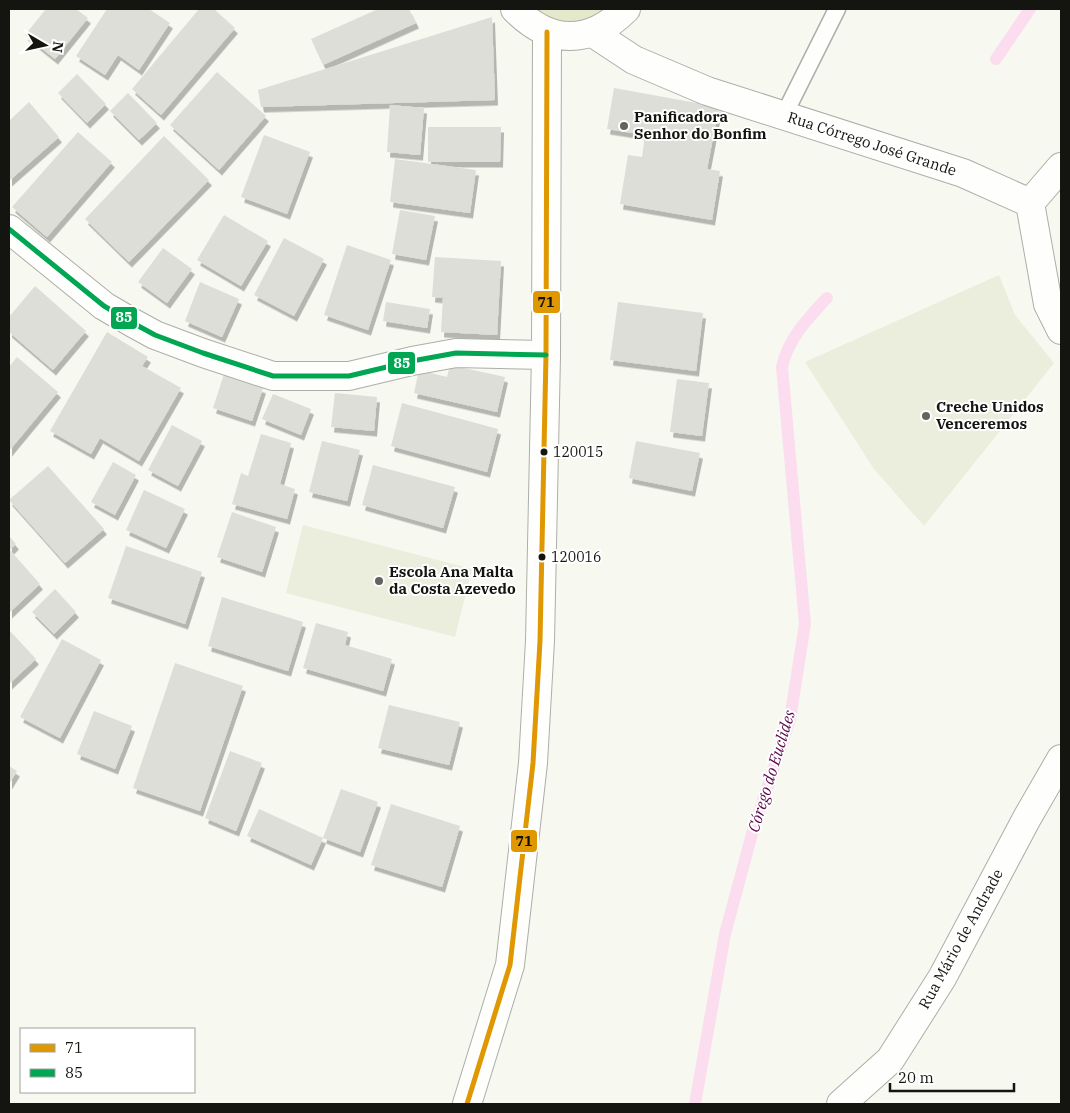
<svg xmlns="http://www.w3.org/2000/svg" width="1070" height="1113" font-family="'IBM Plex Serif',serif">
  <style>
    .built { fill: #ebeedd }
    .green { fill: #e5e9cc }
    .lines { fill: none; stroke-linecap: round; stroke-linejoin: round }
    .stream { stroke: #fcddf0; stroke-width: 12 }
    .building { fill: #ddded7; filter: url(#shadow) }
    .lane-casing { stroke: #adaea8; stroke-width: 19 }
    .street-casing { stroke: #adaea8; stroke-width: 30 }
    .secondary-casing { stroke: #adaea8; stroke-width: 30 }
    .lane { stroke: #fefefd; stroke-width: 16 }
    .street { stroke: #fefefd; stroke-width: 28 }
    .secondary { stroke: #fefefd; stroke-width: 28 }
    .bus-1-casing { stroke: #fff; stroke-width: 9 }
    .bus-2-casing { stroke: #fff; stroke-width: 9 }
    .bus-1 { stroke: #e09802; stroke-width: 5 }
    .bus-2 { stroke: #00a651; stroke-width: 5 }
    .poi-dot { fill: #63645e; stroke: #fff; stroke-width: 2 }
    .bus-dot { fill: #141510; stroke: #fff; stroke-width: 2 }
    .labels { text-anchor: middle; stroke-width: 4; stroke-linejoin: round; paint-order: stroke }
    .bus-label { font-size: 14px; fill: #141510; stroke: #fff; text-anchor: start }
    .poi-label { font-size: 15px; font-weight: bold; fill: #141510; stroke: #fff; text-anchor: start }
    .street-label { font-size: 15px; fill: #141510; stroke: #fff }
    .water-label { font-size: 16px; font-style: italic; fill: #5a064a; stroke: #fff }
    .line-badge { stroke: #fff; stroke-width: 2 }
    .badge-label { font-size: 14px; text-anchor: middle; font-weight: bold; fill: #fff }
    .pale-badge-label { font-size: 14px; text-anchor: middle; font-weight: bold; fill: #111 }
  </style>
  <defs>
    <filter id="shadow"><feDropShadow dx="3" dy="5.5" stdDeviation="0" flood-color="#0004"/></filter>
  </defs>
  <rect width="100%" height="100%" fill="#f7f8f0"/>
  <g class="built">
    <path d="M999 275 1015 315 1054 363 924 526 874 469 805 362Z"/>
    <path d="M303 525 472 569 455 637 286 593Z"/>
  </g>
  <path class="green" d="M536 9H613L582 26 548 19Z"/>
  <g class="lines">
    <g class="stream">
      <path d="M996 59 1030 9"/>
      <path d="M695 1104 725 934 752 834 790 719 805 624 782 367C788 339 808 318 827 298"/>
    </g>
  </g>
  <g class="building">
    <path d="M46 9H76L88 18 55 59 25 35Z"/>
    <path d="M107 9H149L170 23 139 70 118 55 105 75 76 56Z"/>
    <path d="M199 9H214L235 28 161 115 132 89Z"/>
    <path d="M378 9H409L416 23 323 65 311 39Z"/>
    <path d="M492 17 495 100 261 107 258 90Z"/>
    <path d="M217 72 266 116 219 170 170 125Z"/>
    <path d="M77 74 106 104 87 123 58 93Z"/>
    <path d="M614 88 719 107 707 169 720 171 712 220 620 204 628 155 642 157 645 135 607 129Z"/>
    <path d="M128 93 157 123 139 140 110 111Z"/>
    <path d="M29 102 59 137 9 181V121Z"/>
    <path d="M390 105 424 108 420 155 387 152Z"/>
    <path d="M428 127H501L500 162H428Z"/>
    <path d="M78 132 112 162 47 237 12 207Z"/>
    <path d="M264 135 310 152 287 214 241 197Z"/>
    <path d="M164 136 209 180 129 262 85 219Z"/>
    <path d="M395 159 476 170 470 213 390 202Z"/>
    <path d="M400 210 435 216 426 260 392 254Z"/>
    <path d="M224 215 268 241 241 286 197 260Z"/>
    <path d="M284 238 324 259 294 316 254 295Z"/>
    <path d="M347 245 391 260 368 330 324 315Z"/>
    <path d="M163 248 192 269 167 303 138 282Z"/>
    <path d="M435 257 501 261 497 335 441 332 443 298 432 297Z"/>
    <path d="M200 282 239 299 222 337 185 321Z"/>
    <path d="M35 286 86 331 53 370 9 332V317Z"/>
    <path d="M386 302 430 309 427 328 383 321Z"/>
    <path d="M618 302 703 313 696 371 610 360Z"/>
    <path d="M107 332 148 357 142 366 181 388 139 461 100 438 91 454 50 431Z"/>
    <path d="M17 357 58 392 9 451V367Z"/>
    <path d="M450 365 505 377 497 412 414 393 419 370 447 377Z"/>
    <path d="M224 374 263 388 252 421 213 408Z"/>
    <path d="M677 379 709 383 702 436 670 432Z"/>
    <path d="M335 393 377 397 374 431 331 427Z"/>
    <path d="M273 394 311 409 301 435 262 419Z"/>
    <path d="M402 403 498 429 487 472 391 446Z"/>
    <path d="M172 425 202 441 178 486 148 470Z"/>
    <path d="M261 434 291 443 280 484 295 489 287 519 232 504 241 473 248 476Z"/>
    <path d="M322 441 360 450 347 501 309 492Z"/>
    <path d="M636 441 700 453 692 491 629 478Z"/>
    <path d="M113 462 136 475 115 515 91 502Z"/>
    <path d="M373 465 455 487 443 528 362 505Z"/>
    <path d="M48 466 104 529 65 563 9 500Z"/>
    <path d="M144 490 185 509 166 548 126 530Z"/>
    <path d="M232 512 276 527 262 572 217 557Z"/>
    <path d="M9 536 16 544 10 550 40 584 9 613Z"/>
    <path d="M126 546 202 572 185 624 108 598Z"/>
    <path d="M55 589 76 612 54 634 32 612Z"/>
    <path d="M222 597 303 622 288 671 208 646Z"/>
    <path d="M316 623 348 632 345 645 392 659 383 691 303 668Z"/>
    <path d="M10 631 36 659 9 684V632Z"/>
    <path d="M62 639 101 660 60 738 20 717Z"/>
    <path d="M175 663 243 686 200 811 133 788Z"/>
    <path d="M389 705 460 722 449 765 378 748Z"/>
    <path d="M94 711 132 726 115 769 77 754Z"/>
    <path d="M230 751 262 763 236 831 205 818Z"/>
    <path d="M9 766 17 771 9 784Z"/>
    <path d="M341 789 378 802 360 852 323 838Z"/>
    <path d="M391 804 460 826 442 887 371 865Z"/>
    <path d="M259 809 323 838 311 865 247 836Z"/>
  </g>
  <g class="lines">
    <g class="lane-casing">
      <path id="lane" d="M784 115 837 9"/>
    </g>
    <g class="street-casing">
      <g id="street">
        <path d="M593 33 634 60 707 91 963 173 1030 203"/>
        <path d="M1030 203 1048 304 1061 330"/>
        <path d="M1030 203 1061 167"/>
        <path d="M9 229 104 306 133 323 155 335 203 353 273 376H349L412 361 456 353 546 355"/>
        <path d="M841 1104 890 1060 942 978 1027 818 1061 759"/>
      </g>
    </g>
    <g class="secondary-casing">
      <g id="secondary">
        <path d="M515 9C550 45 590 45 626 9"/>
        <path d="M467 1104 510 965 533 763 540 641 546 355 547 32"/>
      </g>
    </g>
    <use href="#lane" class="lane"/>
    <use href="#street" class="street"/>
    <use href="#secondary" class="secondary"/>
    <g class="bus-1-casing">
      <path id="bus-1" d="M467 1104 510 965 533 763 540 641 546 355 547 32"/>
    </g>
    <g class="bus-2-casing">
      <path id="bus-2" d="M9 229 104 306 133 323 155 335 203 353 273 376H349L412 361 456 353 546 355"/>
    </g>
    <use href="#bus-1" class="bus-1"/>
    <use href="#bus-2" class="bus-2"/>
  </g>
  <g class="poi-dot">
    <circle cx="624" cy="126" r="5"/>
    <circle cx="926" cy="416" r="5"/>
    <circle cx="379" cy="581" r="5"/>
  </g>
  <g class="bus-dot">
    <circle cx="544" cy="452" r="4.5"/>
    <circle cx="542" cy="557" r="4.5"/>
  </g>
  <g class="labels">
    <g class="bus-label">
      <text x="553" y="457">120015</text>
      <text x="551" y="562">120016</text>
    </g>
    <g class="poi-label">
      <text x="634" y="122">Panificadora<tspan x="634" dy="17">Senhor do Bonfim</tspan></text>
      <text x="936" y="412">Creche Unidos<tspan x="936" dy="17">Venceremos</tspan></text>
      <text x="389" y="577">Escola Ana Malta<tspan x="389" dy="17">da Costa Azevedo</tspan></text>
    </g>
    <g class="street-label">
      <text transform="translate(872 144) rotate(18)" y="5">Rua Córrego José Grande</text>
      <text transform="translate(961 939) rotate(-61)" y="5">Rua Mário de Andrade</text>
    </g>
    <g class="water-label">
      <text transform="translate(771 771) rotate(-73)" y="6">Córego do Euclides</text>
    </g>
  </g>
  <g class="line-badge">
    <rect x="532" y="290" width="29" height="24" rx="5" fill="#e09802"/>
    <rect x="110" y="306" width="28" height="24" rx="5" fill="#00a651"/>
    <rect x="387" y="351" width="29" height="24" rx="5" fill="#00a651"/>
    <rect x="510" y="829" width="28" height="24" rx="5" fill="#e09802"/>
  </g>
  <g class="badge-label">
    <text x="124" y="322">85</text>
    <text x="402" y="368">85</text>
  </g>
  <g class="pale-badge-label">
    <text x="546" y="307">71</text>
    <text x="524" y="846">71</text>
  </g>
  <rect width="1070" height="1113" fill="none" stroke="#141510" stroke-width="20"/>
  <rect x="20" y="1028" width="175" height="65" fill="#ffffff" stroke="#a1a19f"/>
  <rect x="30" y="1044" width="25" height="8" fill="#e09802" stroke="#a1a19f"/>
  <text x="65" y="1053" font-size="15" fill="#141510">71</text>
  <rect x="30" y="1069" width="25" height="8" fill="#00a651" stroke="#a1a19f"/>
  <text x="65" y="1078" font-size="15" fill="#141510">85</text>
  <g transform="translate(45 45) rotate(99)" stroke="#ffffff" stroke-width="4" paint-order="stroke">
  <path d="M0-4L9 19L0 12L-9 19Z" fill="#141510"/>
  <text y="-8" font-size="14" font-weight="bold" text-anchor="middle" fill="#141510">N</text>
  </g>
  <path d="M890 1083v8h124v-8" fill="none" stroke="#141510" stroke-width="2.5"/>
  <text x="898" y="1083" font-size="15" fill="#141510" stroke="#ffffff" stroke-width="4" paint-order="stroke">20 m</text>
</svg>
